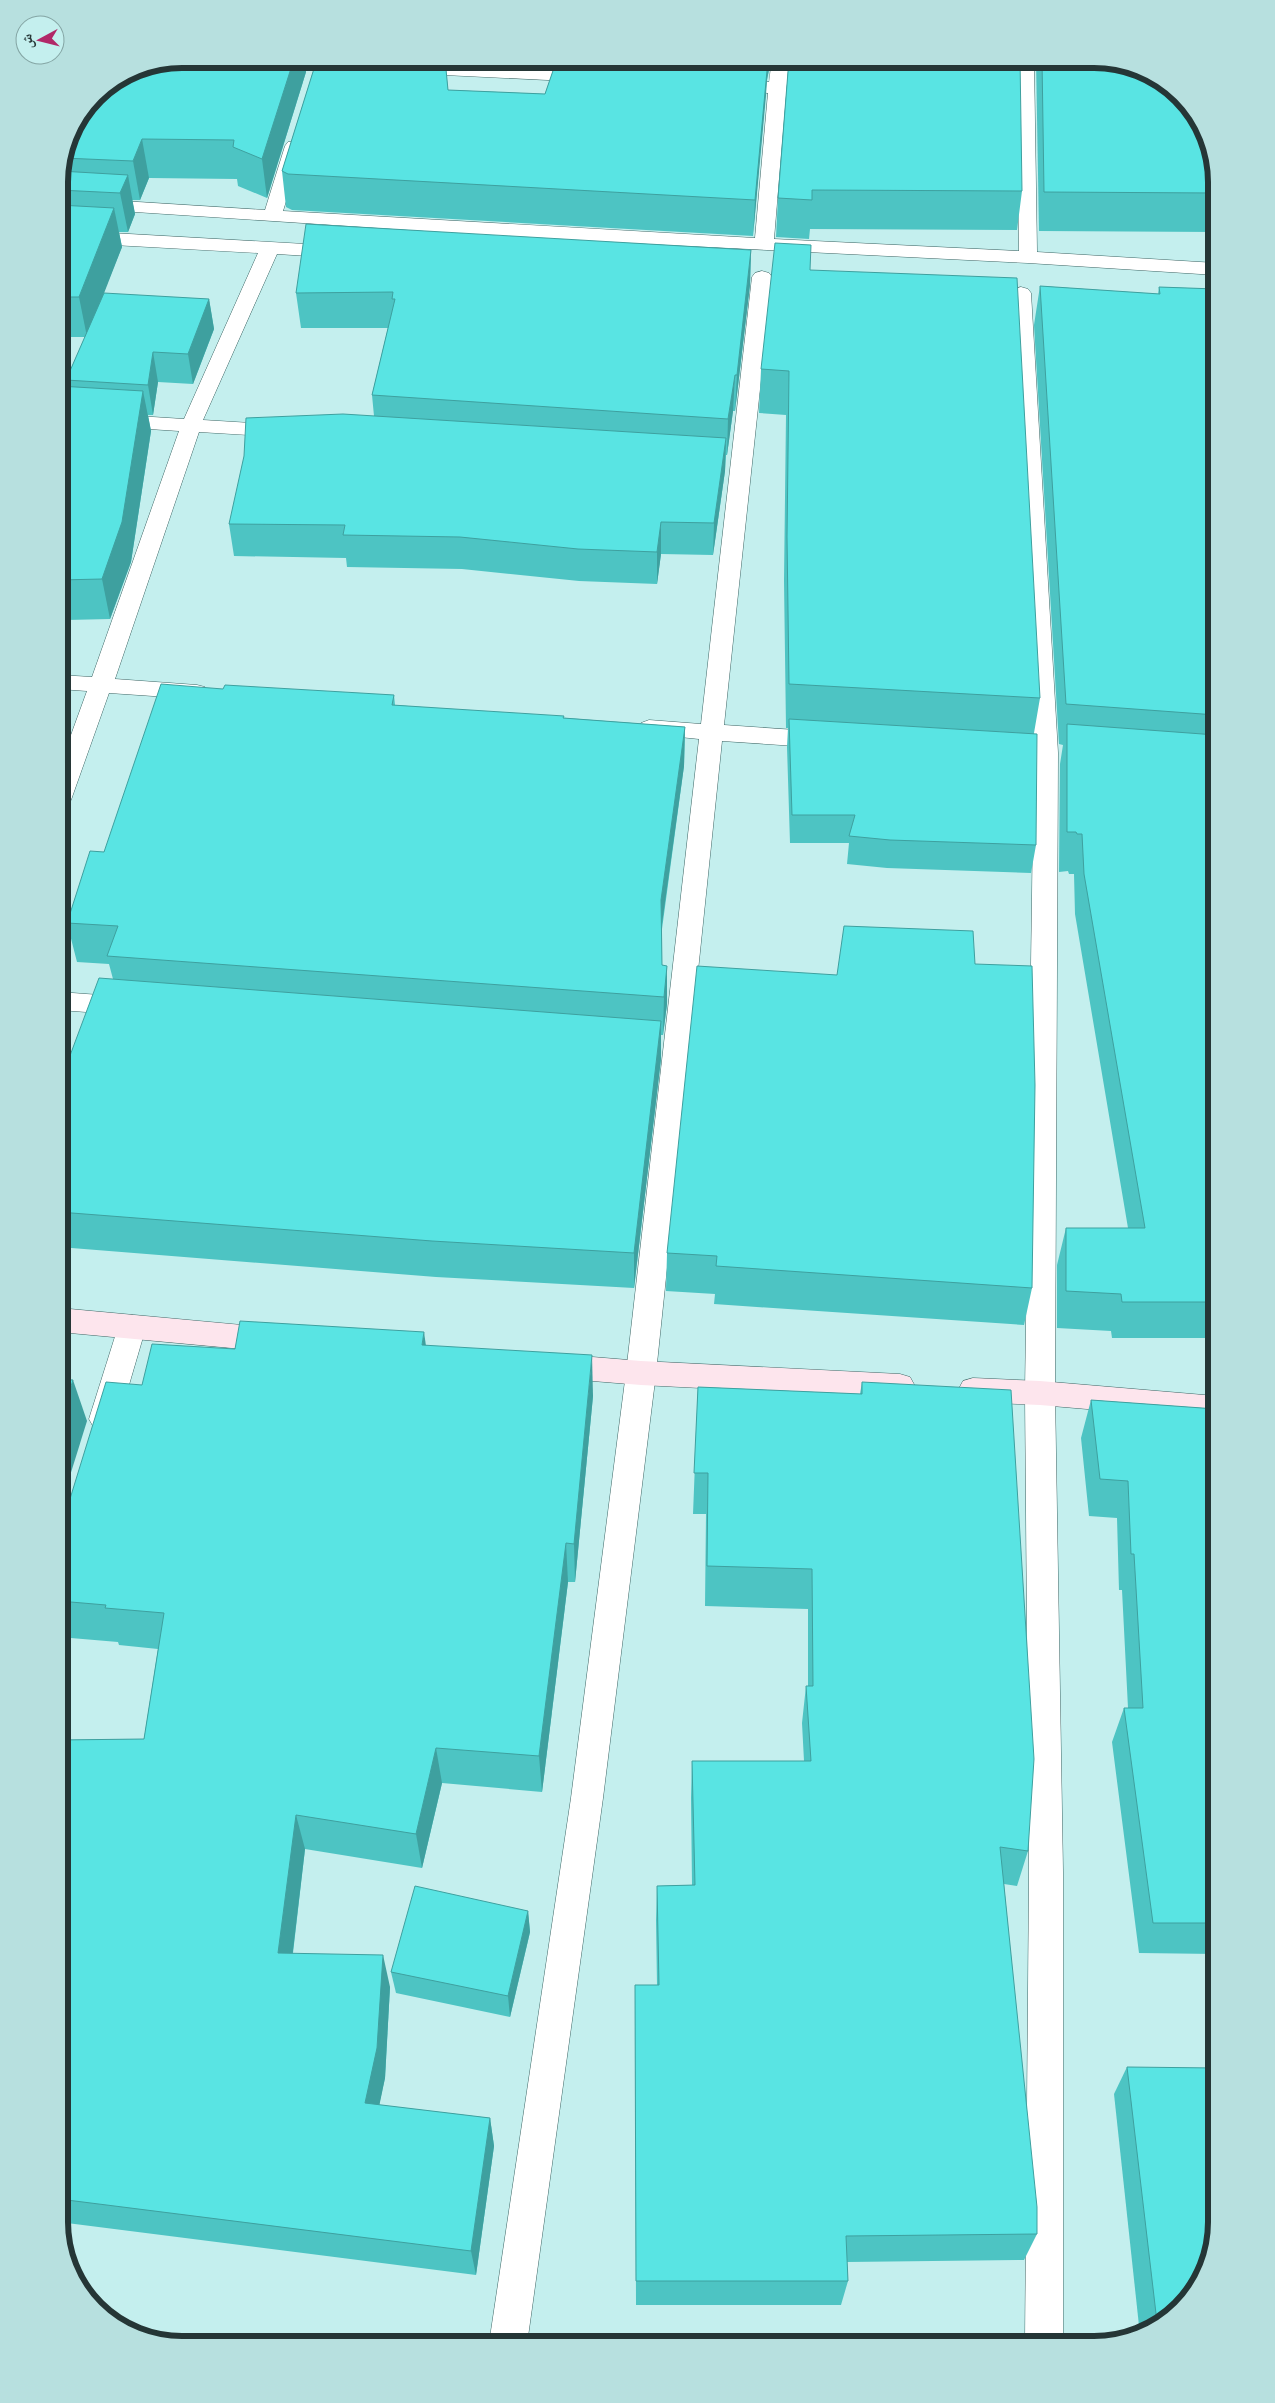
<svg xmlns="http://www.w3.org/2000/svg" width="1275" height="2403" font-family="Poppins,'Noto Naskh Arabic',sans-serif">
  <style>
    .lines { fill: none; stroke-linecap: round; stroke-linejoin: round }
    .street-casing { stroke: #3e6665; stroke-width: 1 }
    .secondary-casing { stroke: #3e6665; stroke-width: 1 }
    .street { fill: #fff; fill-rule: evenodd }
    .secondary { fill: #fde5ed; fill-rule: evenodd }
    .wall { fill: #4dc4c3 }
    .shaded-wall { fill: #3ea09f }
    .building { fill: #59e4e3; stroke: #3ea09f }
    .rim { fill: none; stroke: #253636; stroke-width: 6 }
  </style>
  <rect width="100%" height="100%" fill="#c4efee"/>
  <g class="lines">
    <g class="street-casing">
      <g id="street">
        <path d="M269 59 351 62 357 63 360 67 357 71 351 72 263 68 260 64 263 60Z"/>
        <path d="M772 59H789L774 239 1019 251 1016 59H1034L1037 252 1216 263V275L1028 263 546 239 59 207V197L265 210 285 146 288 142H300L303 146 283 211 755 238 768 93 728 90 722 89 719 85 722 81 728 80 769 82Z"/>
        <path d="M409 64 588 72 594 73 597 77 594 81 588 82 403 73 400 69 403 65Z"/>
        <path d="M59 230 340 246 347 248 349 252 347 256 340 258 277 254 203 420 283 425 290 427 293 431 290 435 283 437 199 432 115 679 197 685 205 687 208 692 205 697 197 699 109 693 71 800 67 806 59 808V768L87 691 59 689V675L92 677 179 431 59 423V411L184 419 258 253 59 242Z"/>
        <path d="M762 271 769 273 772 277 724 725 825 732 833 735 837 740 833 745 825 748 722 741 656 1373 603 1798 527 2344H489L571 1798 626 1373 699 739 641 733 637 728 641 723 649 720 701 724 752 277 755 273Z"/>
        <path d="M1021 287 1028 289 1031 293 1058 753 1055 1393 1063 1872V2344H1025L1029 1872 1025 1393 1034 753 1011 293 1014 289Z"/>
        <path d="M59 992 127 997 136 999 140 1006 136 1013 127 1015 59 1010Z"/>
        <path d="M132 1315 142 1319 146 1327 119 1419 114 1428 104 1431 94 1428 89 1419 118 1327 122 1319Z"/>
      </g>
    </g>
    <g class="secondary-casing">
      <g id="secondary">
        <path d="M59 1308 274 1328 284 1332 288 1340 284 1348 274 1352 59 1332Z"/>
        <path d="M556 1354 641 1361 900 1374 910 1377 915 1386 910 1395 900 1398 641 1385 556 1378 546 1375 541 1366 546 1357Z"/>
        <path d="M973 1378 1040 1381 1216 1396V1420L1040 1405 973 1402 963 1399 958 1390 963 1381Z"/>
      </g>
    </g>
    <use href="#street" class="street"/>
    <use href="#secondary" class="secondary"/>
  </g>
  <g class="wall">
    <path d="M182 59H445L448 90 545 94 557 59H771L767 80 753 236 292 210 286 207 282 171 317 59H305L306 72 267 198 238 186 237 179 149 178 140 200H132L135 214 128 232H119L122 247 103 294 209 299 214 329 193 384 158 382 153 415H148L151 431 131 562 110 619 67 620 59 659V386H67L66 380 85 337H59V174L68 134Z"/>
    <path d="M789 59 1022 191 1017 230 810 229 809 239 776 237 778 198Z"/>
    <path d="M1036 59H1102L1216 182V232L1039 231Z"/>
    <path d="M751 250 750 285 735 411H733L727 455H726L725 471 713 555 661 554 657 584 579 581 462 569 347 567 346 558 234 556 229 524 374 416 372 395 388 328H301L296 293Z"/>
    <path d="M810 270 1040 698 1034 733 1036 845 1031 873 887 868 847 864 849 843H790L787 747 788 728H786L784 581 786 415 759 413 761 369Z"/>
    <path d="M1040 286 1158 294 1159 287 1216 289V1338H1112L1111 1331 1057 1328V1265L1066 1228H1128L1075 914 1074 874H1069L1068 871 1059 872 1060 764 1063 745 1059 744 1034 325Z"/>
    <path d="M223 689 394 695 395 705 685 727 684 766 662 929V965L667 966V1004L663 1035H661V1059L634 1288 436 1277 59 1247V1085L113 979 109 964 77 962 67 923 104 852Z"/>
    <path d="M975 964 1032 1288 1024 1325 714 1304 715 1294 666 1291 667 1253 837 975Z"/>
    <path d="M426 1345 593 1396 575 1582H568L542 1792 442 1783 422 1868 305 1849 293 1953 390 1987 385 2078 379 2105 490 2118 494 2146 476 2275 59 2222V1740L144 1739 158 1649 119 1645 118 1642 59 1637V1532L142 1385 235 1349Z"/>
    <path d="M862 1382 1028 1851 1017 1886 1004 1884 1037 2234 1024 2260 847 2262 848 2281 841 2305H636L635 1985H657L656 1920 657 1886 692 1885 691 1798 692 1761H804L802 1723 806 1686H808V1609L705 1606 706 1514H693L698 1387 860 1394Z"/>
    <path d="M1091 1400 1216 1409V1954L1139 1953 1112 1742 1124 1708H1128L1122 1590H1119L1117 1518 1089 1516 1081 1438Z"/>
    <path d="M528 1911 530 1932 510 2017 396 1993 391 1972Z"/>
    <path d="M1127 2067 1196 2289 1140 2335 1114 2094Z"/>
  </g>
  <g class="shaded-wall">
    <path d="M294 59H305L306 72 267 198 262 159Z"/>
    <path d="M768 59H771L767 80Z"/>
    <path d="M768 60 766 95 753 236 755 200Z"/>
    <path d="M142 139 149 178 140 200 133 161Z"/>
    <path d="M128 175 135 214 128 232 120 193Z"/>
    <path d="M114 208 122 247 87 337 79 297Z"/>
    <path d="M751 250 750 285 735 411 737 375Z"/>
    <path d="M209 299 214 329 193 384 188 354Z"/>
    <path d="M153 352 158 382 153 415 148 385Z"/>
    <path d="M735 375 733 411 727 455 728 419Z"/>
    <path d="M143 391 151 431 131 562 110 619 102 579Z"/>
    <path d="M726 438 725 471 713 555 714 523Z"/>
    <path d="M661 522V554L657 584V552Z"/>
    <path d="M59 586 67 620 59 659Z"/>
    <path d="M685 727 684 766 660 938 661 900Z"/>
    <path d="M667 966V1004L663 1035 664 997Z"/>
    <path d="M661 1021V1059L634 1288V1253Z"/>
    <path d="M424 1332 430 1374 422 1345Z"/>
    <path d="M592 1355 593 1396 575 1582 574 1544Z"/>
    <path d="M73 1380 87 1421 59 1511V1424Z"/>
    <path d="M566 1543 568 1582 542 1792 539 1756Z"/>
    <path d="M436 1748 442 1783 422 1868 416 1834Z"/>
    <path d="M296 1815 305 1849 289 1984 278 1953Z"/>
    <path d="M528 1911 530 1932 510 2017 508 1996Z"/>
    <path d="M383 1955 390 1987 385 2078 374 2131 365 2103Z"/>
    <path d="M490 2118 494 2146 476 2275 471 2251Z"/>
  </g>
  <g class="building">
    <path d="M182 59H294L262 159 233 147 234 140 142 139 133 161 63 158 68 134 95 94 135 68Z"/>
    <path d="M317 59H445L448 90 545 94 557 59H755L768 60 755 200 288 174 282 171Z"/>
    <path d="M789 59H1020L1022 191 812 190V200L778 198Z"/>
    <path d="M1042 59H1102L1168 84 1207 134 1216 182V193L1044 192Z"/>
    <path d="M60 171 128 175 120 193 59 190Z"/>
    <path d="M59 205 114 208 79 297H59Z"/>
    <path d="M306 224 751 250 737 375H735L728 419 372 395 395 299H392L393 292 296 293Z"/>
    <path d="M775 243 811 245 810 270 1017 278 1040 698 789 684 787 537 789 371 761 369Z"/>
    <path d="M1040 286 1160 294 1159 287 1216 289V715L1066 704Z"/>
    <path d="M104 293 209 299 188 354 153 352 148 385 66 380Z"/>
    <path d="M59 386 143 391 122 522 102 579 59 580Z"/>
    <path d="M343 414 726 438 714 523 661 522 657 552 578 549 460 537 343 535 345 525 229 524 244 456 246 418Z"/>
    <path d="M161 684 223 689 225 685 394 695 392 705 564 716 563 718 685 727 661 900 662 965 667 966 664 997 107 956 118 926 67 923 90 851 104 852Z"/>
    <path d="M789 719 1037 734 1036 845 890 840 849 836 855 815H792Z"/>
    <path d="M1067 724 1216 735V1302H1122L1121 1294 1066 1291V1228H1145L1084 874 1082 834H1077L1076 832H1067Z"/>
    <path d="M844 926 973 931 975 964 1032 966 1035 1085 1032 1288 716 1266 717 1256 667 1253 697 966 837 975Z"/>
    <path d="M99 978 661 1021 634 1253 432 1241 59 1212V1085Z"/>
    <path d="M240 1321 424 1332 422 1345 592 1355 574 1544 566 1543 539 1756 436 1748 416 1834 296 1815 278 1953 383 1955 377 2048 365 2103 490 2118 471 2251 59 2199V1740L144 1739 164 1613 105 1608 106 1605 59 1601V1532L61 1528 106 1382 142 1385 152 1344 235 1349Z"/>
    <path d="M59 1379 73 1380 59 1424Z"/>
    <path d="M862 1382 1011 1390 1034 1759 1028 1851 1000 1847 1037 2207V2234L846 2236 848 2281H636L635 1985H659L657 1886 695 1885 692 1761H811L806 1686H813L812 1569 707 1566 708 1473H694L698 1387 862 1394Z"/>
    <path d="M1091 1400 1216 1409V1923H1153L1124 1708H1143L1134 1554H1131L1128 1481 1100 1479Z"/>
    <path d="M415 1886 528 1911 508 1996 391 1972Z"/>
    <path d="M1127 2067 1216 2068V2222L1196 2289 1157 2322Z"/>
  </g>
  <path d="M0 0H1275V2403H0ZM182 68H1094A114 114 0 0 1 1208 182V2222A114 114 0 0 1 1094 2336H182A114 114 0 0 1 68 2222V182A114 114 0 0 1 182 68Z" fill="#b7e0df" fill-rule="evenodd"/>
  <path class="rim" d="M182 68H1094A114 114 0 0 1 1208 182V2222A114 114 0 0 1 1094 2336H182A114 114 0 0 1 68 2222V182A114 114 0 0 1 182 68Z"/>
  <g transform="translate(40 40) rotate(263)"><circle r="24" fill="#c4efee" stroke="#84a5a4"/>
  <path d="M0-4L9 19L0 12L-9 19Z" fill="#b12868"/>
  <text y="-8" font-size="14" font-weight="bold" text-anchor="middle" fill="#253636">ش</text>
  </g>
</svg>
